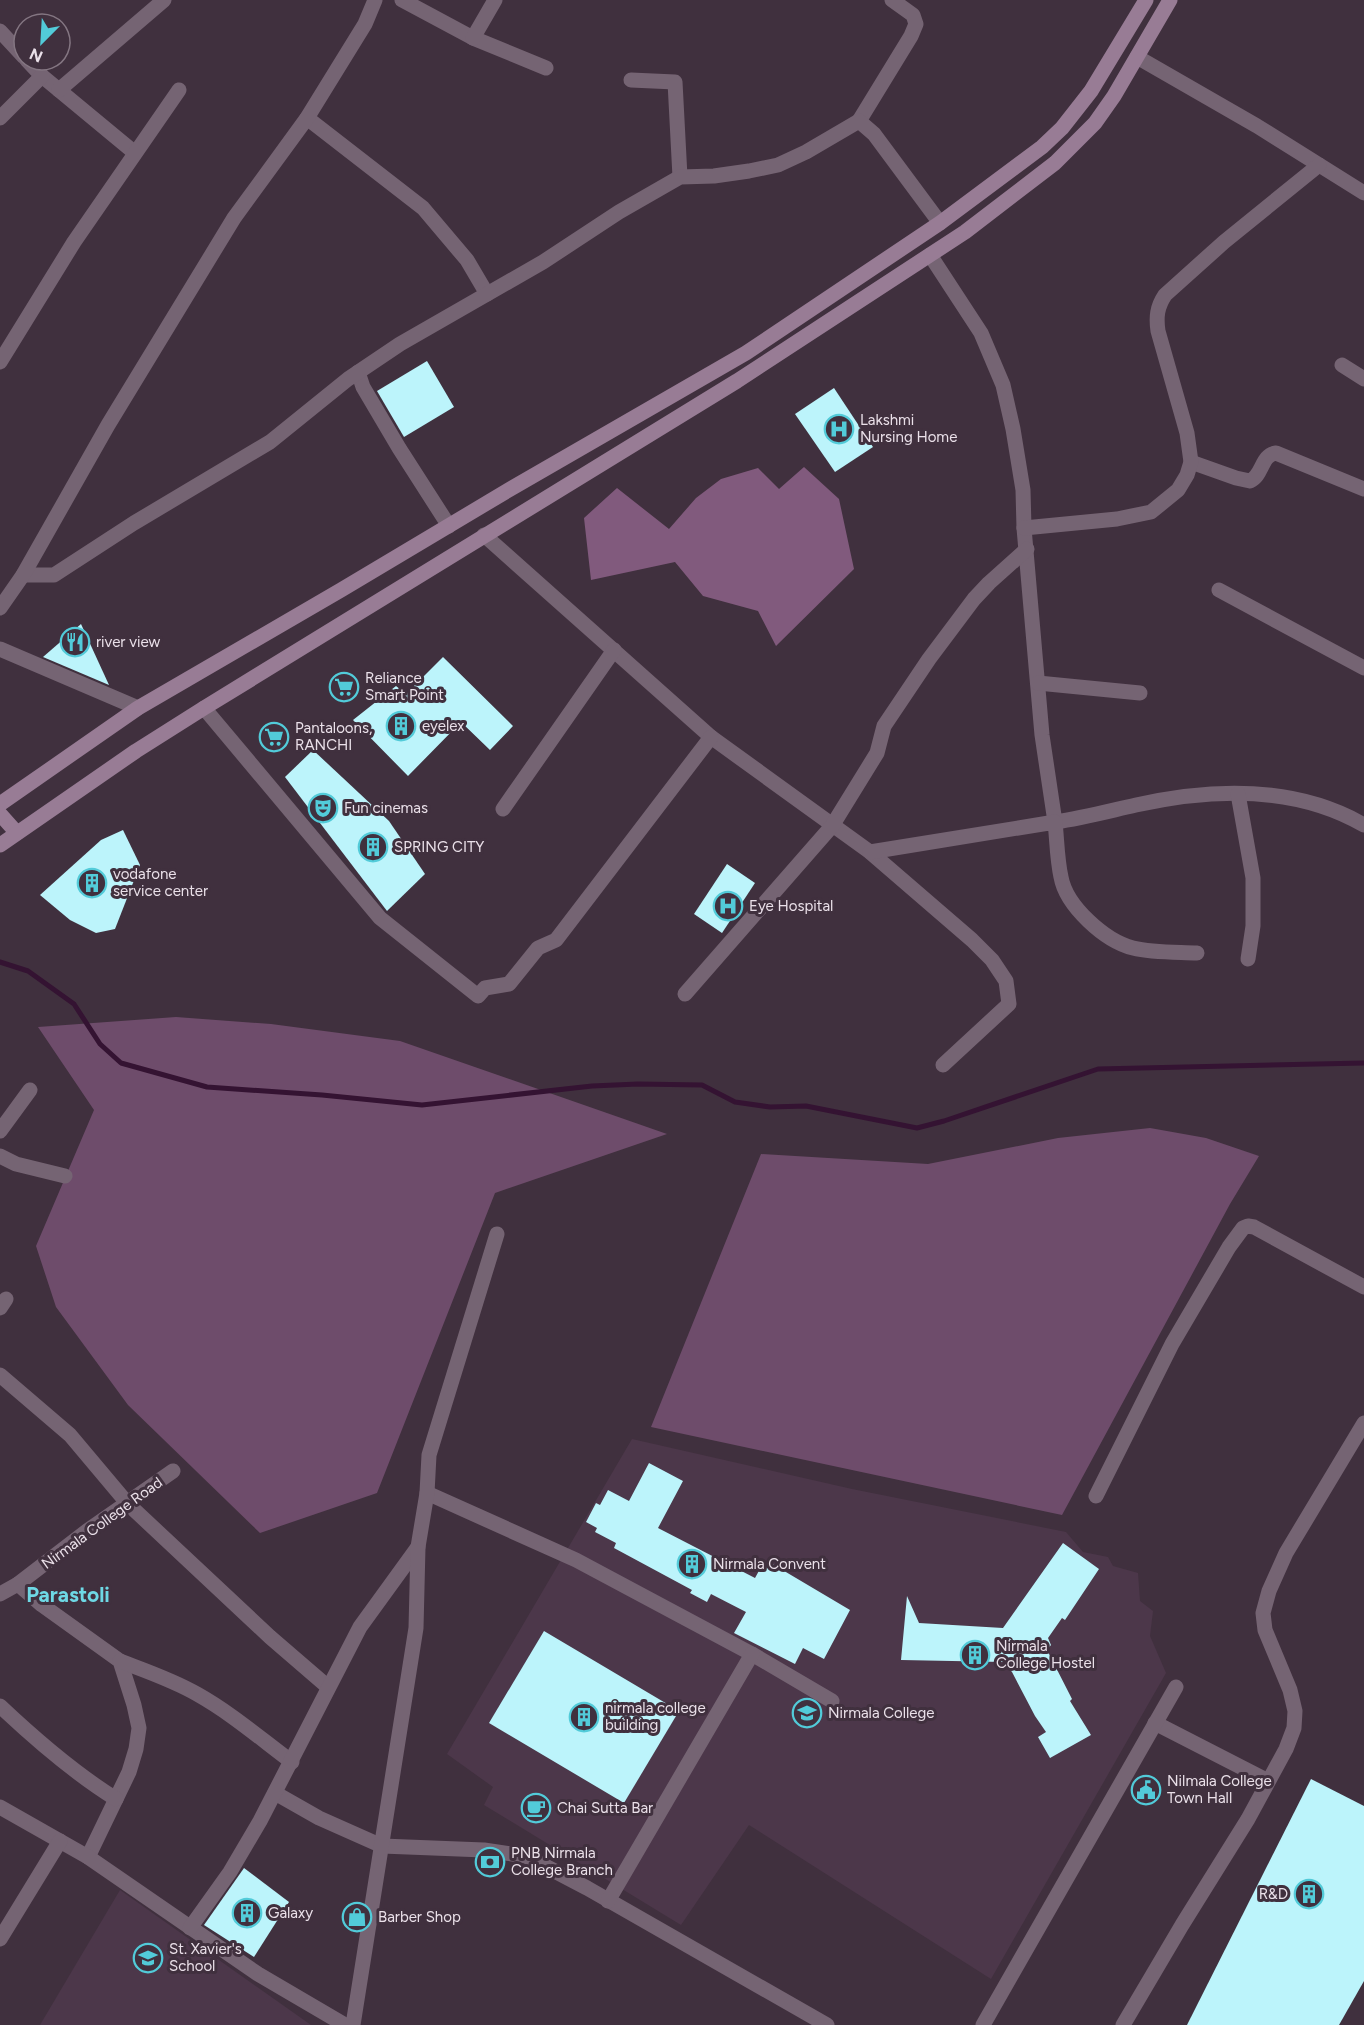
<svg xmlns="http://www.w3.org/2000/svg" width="1364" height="2025" font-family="Figtree,sans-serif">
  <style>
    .built { fill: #4c374a }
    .green { fill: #6e4c6b }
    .forest { fill: #815a7d }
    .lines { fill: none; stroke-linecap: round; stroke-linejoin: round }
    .stream { stroke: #341332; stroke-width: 5 }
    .building { fill: #bcf4fb }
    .street { stroke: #756473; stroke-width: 15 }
    .secondary { stroke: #987c95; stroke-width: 15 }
    .labels { text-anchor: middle; stroke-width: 6; stroke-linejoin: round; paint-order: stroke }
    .poi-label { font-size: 15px; fill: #eae0e9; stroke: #40303e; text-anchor: start }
    .street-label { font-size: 15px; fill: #eae0e9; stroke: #40303e }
    .district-label { font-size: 21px; font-weight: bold; fill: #6ed8e5; stroke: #40303e }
  </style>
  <rect width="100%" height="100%" fill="#40303e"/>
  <g class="built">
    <path d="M632 1439 852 1489 1066 1532 1083 1552 1108 1557 1113 1566 1138 1573 1140 1601 1153 1611 1150 1636 1166 1673 991 1979 749 1825 681 1925 484 1805 493 1787 447 1754Z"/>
    <path d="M120 1890 311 2025H40Z"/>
  </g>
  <g class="green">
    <path d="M176 1017 271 1024 400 1041 667 1134 495 1193 377 1493 260 1533 128 1405 56 1307 36 1246 94 1110 38 1027Z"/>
    <path d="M1150 1128 1206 1138 1259 1156 1230 1204 1062 1515 651 1427 761 1154 928 1164 1058 1138Z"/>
  </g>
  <path class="forest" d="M804 467 839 499 854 569 776 646 758 611 703 596 675 562 591 580 584 518 617 488 669 529 696 498 721 479 758 468 779 489Z"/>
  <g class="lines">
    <path class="stream" d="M0 962 28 971 74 1004 100 1044 121 1063 207 1087 322 1095 422 1105 592 1086 638 1084 702 1085 735 1102 770 1107 806 1106 917 1128 944 1121 1098 1069 1364 1063"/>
  </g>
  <g class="building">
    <path d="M427 361 454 407 404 437 377 391Z"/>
    <path d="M834 388 873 447 835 472 795 414Z"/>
    <path d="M81 624 109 685 43 657Z"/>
    <path d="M443 657 513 726 490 750 461 722 408 776 353 720 396 686 406 694Z"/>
    <path d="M313 750 389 821 425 874 387 911 285 777Z"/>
    <path d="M123 830 140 865 115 929 96 933 70 920 40 895 101 840Z"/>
    <path d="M727 864 755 883 722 933 694 914Z"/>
    <path d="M649 1463 683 1481 658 1528 755 1578 761 1567 766 1569 769 1562 850 1610 824 1659 803 1648 795 1664 734 1633 746 1612 711 1594 707 1602 690 1593 692 1590 614 1548 616 1543 595 1532 597 1528 586 1522 596 1503 600 1505 608 1490 629 1501Z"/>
    <path d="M1063 1543 1099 1569 1065 1620 1062 1618 1048 1638 1051 1645 1047 1650 1072 1699 1070 1701 1091 1735 1050 1758 1038 1737 1046 1732 1035 1716 1012 1672 1003 1662 901 1660 907 1596 919 1623 1003 1628Z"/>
    <path d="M544 1631 679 1711 624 1803 489 1723Z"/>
    <path d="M1311 1779 1364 1806V1981L1339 2025H1187Z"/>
    <path d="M244 1868 289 1902 254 1957 204 1925Z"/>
  </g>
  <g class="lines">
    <g class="street">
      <path d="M402 0 473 38 546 68"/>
      <path d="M0 31 24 57"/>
      <path d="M473 38 495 0"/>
      <path d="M1137 57 1257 126 1364 193"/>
      <path d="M27 60 42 76 135 153"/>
      <path d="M631 80 675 82 680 177"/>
      <path d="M59 90 164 0"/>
      <path d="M0 118 42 76"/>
      <path d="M307 118 423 208 467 260 487 294"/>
      <path d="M859 121 911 36 916 24 913 15 892 0"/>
      <path d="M930 255 981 333 1003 385 1013 429 1023 490 1024 528 1042 735 1055 822C1083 818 1109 811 1136 805 1212 788 1295 785 1364 825"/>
      <path d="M0 362 74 242 179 90"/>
      <path d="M1342 365 1364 379"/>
      <path d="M358 372 363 387 399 448 449 526"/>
      <path d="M1191 462 1236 478 1250 481C1263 475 1261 455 1276 453L1364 489"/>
      <path d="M1024 528 1117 519 1151 512 1178 490 1187 475 1191 462 1187 433 1158 331C1156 317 1157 307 1165 295L1224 242 1319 165"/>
      <path d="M484 535 711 737 870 852 972 940 992 960 1006 981 1009 1004 943 1065"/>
      <path d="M23 575H54L134 523 270 442 348 379 400 344 543 262 619 212 680 177 714 176 749 171 778 165 806 152 859 121 874 134 940 223"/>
      <path d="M1219 590 1364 668"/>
      <path d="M0 608 23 575 108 425 234 218 307 118 365 24 375 0"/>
      <path d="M0 649 138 708"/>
      <path d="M1038 683 1140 693"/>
      <path d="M204 708 380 918 478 996 485 988 509 984 538 948 556 940 711 737"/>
      <path d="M1238 794 1253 878V926L1248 959"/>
      <path d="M503 809 614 650"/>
      <path d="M870 852 1055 822C1057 840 1057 859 1061 877 1066 906 1105 941 1133 948 1153 953 1177 952 1197 953"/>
      <path d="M685 994 832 826 877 753 884 726 929 659 974 599 989 583 1027 549"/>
      <path d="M0 1131 30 1090"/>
      <path d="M0 1156 16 1164 65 1176"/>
      <path d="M0 1308 6 1299"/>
      <path d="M0 1375 70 1435 128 1504 270 1637 328 1687"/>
      <path d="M427 1493 576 1560 752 1654 832 1701"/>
      <path d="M1096 1496 1172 1344 1229 1247 1243 1228 1248 1226 1254 1227 1364 1287"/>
      <path d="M18 1584 42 1605 120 1661 134 1705 139 1728 136 1749 129 1772 88 1857"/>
      <path d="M0 1594 18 1584 87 1531 173 1471"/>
      <path d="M120 1661C146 1671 173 1680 197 1694 231 1713 261 1739 292 1762"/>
      <path d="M0 1706C36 1740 74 1773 116 1799"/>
      <path d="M1155 1723 1268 1781"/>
      <path d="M275 1793 319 1818 382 1846 484 1850 526 1856 587 1888 827 2025"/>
      <path d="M0 1807 88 1857 258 1974 345 2025"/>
      <path d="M608 1901 752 1654"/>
      <path d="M190 1928 230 1872 260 1821 360 1627 418 1547"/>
      <path d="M0 1939 60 1841"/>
      <path d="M353 2025 416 1628 418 1547 427 1493 429 1455 497 1234"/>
      <path d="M983 2025 1176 1687"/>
      <path d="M1123 2025 1182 1925 1248 1819 1286 1749 1294 1728 1295 1711 1290 1690 1265 1630 1263 1613 1269 1591 1286 1553 1364 1423"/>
    </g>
    <g class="secondary">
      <path d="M0 804 138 708 341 590 512 488 746 353 940 223 1042 147 1062 128 1091 91 1146 0"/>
      <path d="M0 814 17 833"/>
      <path d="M0 845 136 751 204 708 737 381 965 232 1055 163 1095 123 1114 96 1170 0"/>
    </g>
  </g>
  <defs>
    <g id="hospital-ring" transform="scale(1.5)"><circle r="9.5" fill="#40303e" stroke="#52cbd9" stroke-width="1.5"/><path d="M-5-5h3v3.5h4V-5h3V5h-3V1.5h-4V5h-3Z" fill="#52cbd9"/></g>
    <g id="restaurant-ring" transform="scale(1.5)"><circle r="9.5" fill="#40303e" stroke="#52cbd9" stroke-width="1.5"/><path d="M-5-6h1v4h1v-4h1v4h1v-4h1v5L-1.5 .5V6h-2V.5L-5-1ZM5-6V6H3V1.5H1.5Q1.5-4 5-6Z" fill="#52cbd9"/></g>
    <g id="supermarket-ring" transform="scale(1.5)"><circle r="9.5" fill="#40303e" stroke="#52cbd9" stroke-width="1.5"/><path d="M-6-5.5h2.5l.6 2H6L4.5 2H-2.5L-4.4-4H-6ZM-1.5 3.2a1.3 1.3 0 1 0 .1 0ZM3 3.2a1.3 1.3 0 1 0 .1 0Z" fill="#52cbd9"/></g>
    <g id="building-ring" transform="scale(1.5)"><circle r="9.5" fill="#40303e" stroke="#52cbd9" stroke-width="1.5"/><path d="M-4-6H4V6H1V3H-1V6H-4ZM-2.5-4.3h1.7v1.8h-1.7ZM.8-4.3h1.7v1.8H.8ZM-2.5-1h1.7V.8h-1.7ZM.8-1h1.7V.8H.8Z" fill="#52cbd9"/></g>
    <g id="theatre-ring" transform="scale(1.5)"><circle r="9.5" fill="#40303e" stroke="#52cbd9" stroke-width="1.5"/><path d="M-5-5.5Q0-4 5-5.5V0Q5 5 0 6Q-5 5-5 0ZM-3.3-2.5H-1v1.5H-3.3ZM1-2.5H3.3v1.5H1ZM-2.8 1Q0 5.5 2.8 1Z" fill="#52cbd9"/></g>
    <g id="university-ring" transform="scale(1.5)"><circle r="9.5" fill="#40303e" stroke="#52cbd9" stroke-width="1.5"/><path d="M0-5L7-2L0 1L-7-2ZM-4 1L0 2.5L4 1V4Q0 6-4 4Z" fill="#52cbd9"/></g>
    <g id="civic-ring" transform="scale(1.5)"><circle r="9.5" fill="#40303e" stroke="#52cbd9" stroke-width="1.5"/><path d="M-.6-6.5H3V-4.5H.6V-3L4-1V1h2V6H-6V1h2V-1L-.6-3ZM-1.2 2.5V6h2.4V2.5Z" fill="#52cbd9"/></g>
    <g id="cafe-ring" transform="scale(1.5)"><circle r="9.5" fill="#40303e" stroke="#52cbd9" stroke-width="1.5"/><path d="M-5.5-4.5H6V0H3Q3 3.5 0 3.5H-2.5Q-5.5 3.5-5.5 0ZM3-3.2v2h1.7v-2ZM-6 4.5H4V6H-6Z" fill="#52cbd9"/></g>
    <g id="bank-ring" transform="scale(1.5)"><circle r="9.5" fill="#40303e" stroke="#52cbd9" stroke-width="1.5"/><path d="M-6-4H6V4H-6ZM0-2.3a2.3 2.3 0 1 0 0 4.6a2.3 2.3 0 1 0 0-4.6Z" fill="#52cbd9"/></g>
    <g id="shop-ring" transform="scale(1.5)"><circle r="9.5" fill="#40303e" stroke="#52cbd9" stroke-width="1.5"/><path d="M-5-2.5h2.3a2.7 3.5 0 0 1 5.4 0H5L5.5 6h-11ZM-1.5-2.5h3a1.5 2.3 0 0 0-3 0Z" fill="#52cbd9"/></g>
    <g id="school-ring" transform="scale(1.5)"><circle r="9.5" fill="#40303e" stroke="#52cbd9" stroke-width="1.5"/><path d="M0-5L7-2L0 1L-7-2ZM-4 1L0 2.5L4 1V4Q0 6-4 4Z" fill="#52cbd9"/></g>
  </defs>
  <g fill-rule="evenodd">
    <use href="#hospital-ring" x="839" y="429"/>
    <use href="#restaurant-ring" x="75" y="642"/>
    <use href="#supermarket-ring" x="344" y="687"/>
    <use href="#building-ring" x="401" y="726"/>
    <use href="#supermarket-ring" x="274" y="737"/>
    <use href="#theatre-ring" x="323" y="808"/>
    <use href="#building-ring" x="373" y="847"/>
    <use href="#building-ring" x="92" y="883"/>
    <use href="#hospital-ring" x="728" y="906"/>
    <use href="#building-ring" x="692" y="1564"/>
    <use href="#building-ring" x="975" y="1655"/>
    <use href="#university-ring" x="807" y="1713"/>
    <use href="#building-ring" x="584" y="1717"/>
    <use href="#civic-ring" x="1146" y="1790"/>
    <use href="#cafe-ring" x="536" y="1808"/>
    <use href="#bank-ring" x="490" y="1862"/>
    <use href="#building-ring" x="1309" y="1894"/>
    <use href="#building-ring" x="247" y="1913"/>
    <use href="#shop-ring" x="357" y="1917"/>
    <use href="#school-ring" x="148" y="1958"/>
  </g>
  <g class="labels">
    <g class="poi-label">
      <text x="860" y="425">Lakshmi<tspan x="860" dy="17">Nursing Home</tspan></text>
      <text x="96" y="647">river view</text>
      <text x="365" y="683">Reliance<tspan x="365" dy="17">Smart Point</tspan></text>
      <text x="422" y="731">eyelex</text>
      <text x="295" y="733">Pantaloons,<tspan x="295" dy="17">RANCHI</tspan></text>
      <text x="344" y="813">Fun cinemas</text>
      <text x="394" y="852">SPRING CITY</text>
      <text x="113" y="879">vodafone<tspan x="113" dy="17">service center</tspan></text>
      <text x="749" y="911">Eye Hospital</text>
      <text x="713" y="1569">Nirmala Convent</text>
      <text x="996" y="1651">Nirmala<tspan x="996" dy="17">College Hostel</tspan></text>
      <text x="605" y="1713">nirmala college<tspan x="605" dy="17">building</tspan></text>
      <text x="828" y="1718">Nirmala College</text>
      <text x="1167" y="1786">Nilmala College<tspan x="1167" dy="17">Town Hall</tspan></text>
      <text x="557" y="1813">Chai Sutta Bar</text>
      <text x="511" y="1858">PNB Nirmala<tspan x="511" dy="17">College Branch</tspan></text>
      <text x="1288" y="1899" text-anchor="end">R&amp;D</text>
      <text x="268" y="1918">Galaxy</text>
      <text x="378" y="1922">Barber Shop</text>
      <text x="169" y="1954">St. Xavier's<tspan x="169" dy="17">School</tspan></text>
    </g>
    <g class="street-label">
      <text transform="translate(102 1523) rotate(-36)" y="5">Nirmala College Road</text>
    </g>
    <g class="district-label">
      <text x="68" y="1602">Parastoli</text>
    </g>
  </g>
  <g transform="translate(42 42) rotate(204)"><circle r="28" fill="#40303e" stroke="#847682" stroke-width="1.5"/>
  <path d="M0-4.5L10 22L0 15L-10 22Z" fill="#52cbd9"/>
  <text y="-9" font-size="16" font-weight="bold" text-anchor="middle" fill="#eae0e9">N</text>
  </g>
</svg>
